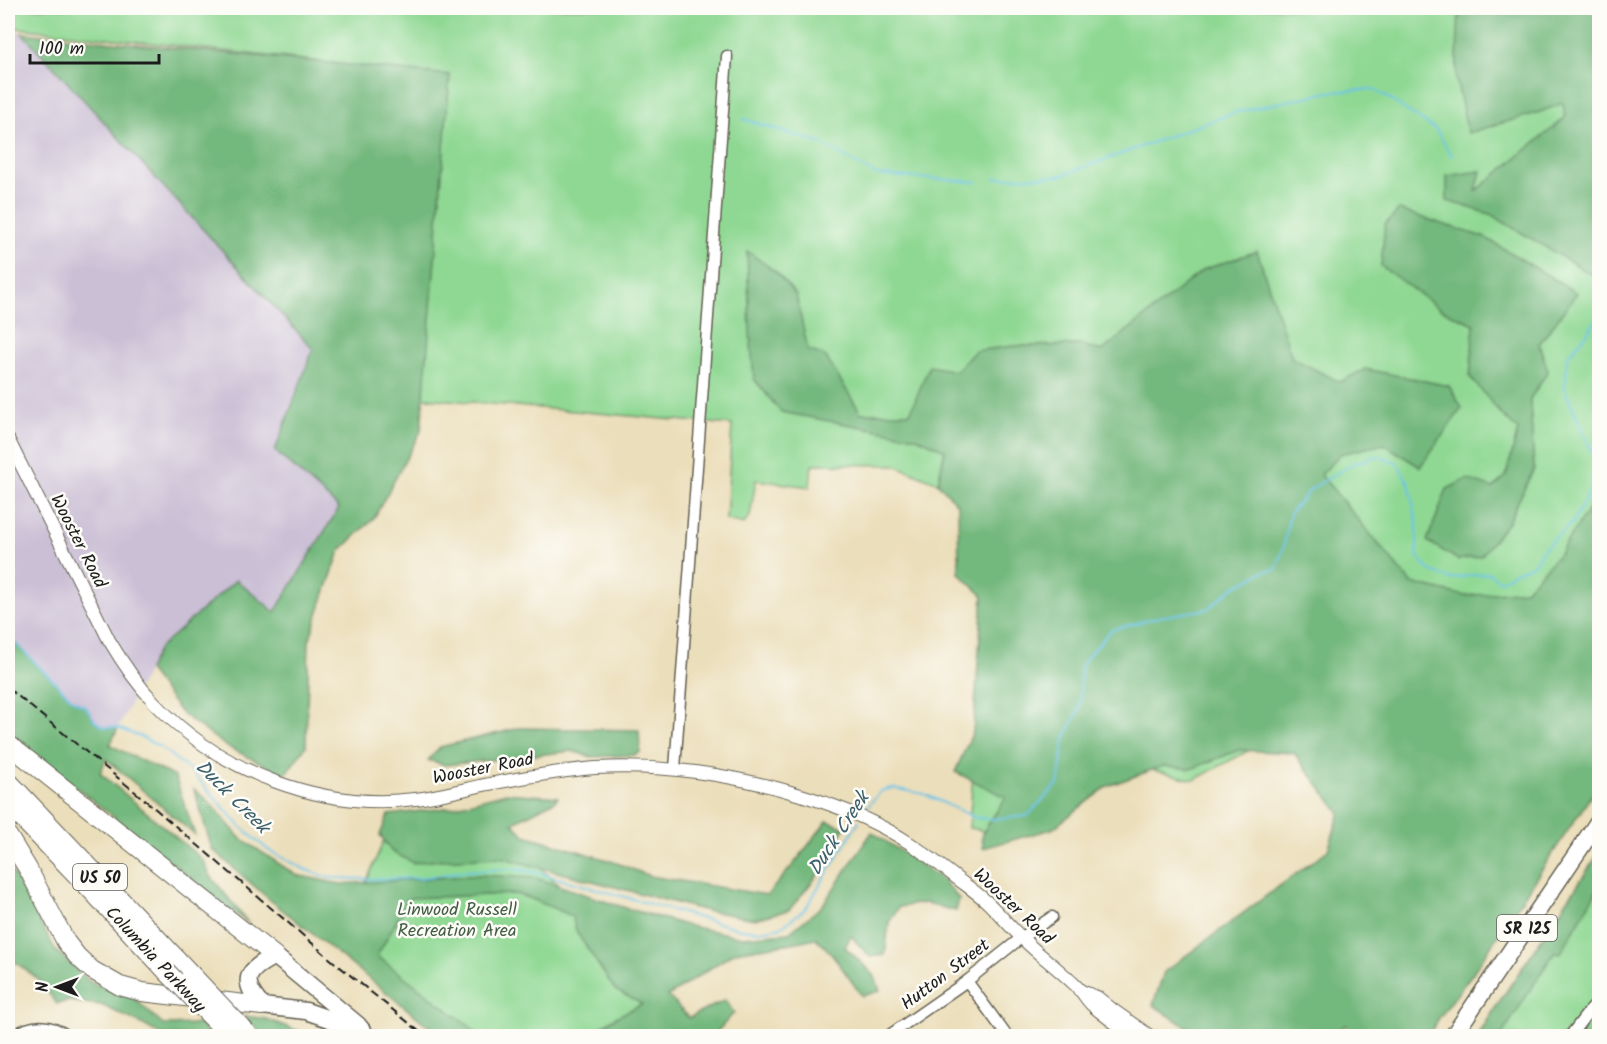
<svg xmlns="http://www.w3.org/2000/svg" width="1607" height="1044" font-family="Kalam,sans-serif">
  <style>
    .industrial { fill: #cbbfd5 }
    .green { fill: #8fd893; stroke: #567a58; stroke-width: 1.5 }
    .forest { fill: #73b87d; stroke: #486a4c; stroke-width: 1.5 }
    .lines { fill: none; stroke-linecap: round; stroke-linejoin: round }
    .stream { stroke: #69c3e7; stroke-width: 2 }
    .minor-casing { stroke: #646053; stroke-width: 13 }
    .tertiary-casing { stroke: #646053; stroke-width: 14 }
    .primary-casing { stroke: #646053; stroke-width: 19 }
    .trunk-casing { stroke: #646053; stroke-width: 19 }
    .motorway-casing { stroke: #646053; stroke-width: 20 }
    .minor { stroke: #fff; stroke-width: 10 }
    .tertiary { stroke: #fff; stroke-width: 12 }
    .primary { stroke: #fff; stroke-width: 16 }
    .trunk { stroke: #fff; stroke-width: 16 }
    .motorway { stroke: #fff; stroke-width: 18 }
    .rail { stroke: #1c1c1c; stroke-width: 2; stroke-dasharray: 9 4.5; stroke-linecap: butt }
    .motorway-bridge-casing { stroke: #646053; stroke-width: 20; stroke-linecap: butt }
    .motorway-bridge { stroke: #fff; stroke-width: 18 }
    .labels { text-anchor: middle; stroke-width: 5; stroke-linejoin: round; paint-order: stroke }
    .shield { fill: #fdfcf7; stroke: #605f5e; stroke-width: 1.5 }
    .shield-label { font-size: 16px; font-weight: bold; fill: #1c1c1c }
    .street-label { font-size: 18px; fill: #1c1c1c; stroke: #fdfcf7 }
    .park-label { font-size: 18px; fill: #445e46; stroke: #fdfcf7 }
    .water-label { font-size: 20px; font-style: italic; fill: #3b5f6d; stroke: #fdfcf7 }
  </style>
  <rect width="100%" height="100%" fill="#fdfcf7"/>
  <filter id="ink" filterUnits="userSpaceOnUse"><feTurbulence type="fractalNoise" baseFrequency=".0167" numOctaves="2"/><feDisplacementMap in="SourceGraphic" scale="12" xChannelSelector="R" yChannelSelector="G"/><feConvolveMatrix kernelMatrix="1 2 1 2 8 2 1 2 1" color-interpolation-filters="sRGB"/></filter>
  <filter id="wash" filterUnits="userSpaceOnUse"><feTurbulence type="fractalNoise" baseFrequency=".008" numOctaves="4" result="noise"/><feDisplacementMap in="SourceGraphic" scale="24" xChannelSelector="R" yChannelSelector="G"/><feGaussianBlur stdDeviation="1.35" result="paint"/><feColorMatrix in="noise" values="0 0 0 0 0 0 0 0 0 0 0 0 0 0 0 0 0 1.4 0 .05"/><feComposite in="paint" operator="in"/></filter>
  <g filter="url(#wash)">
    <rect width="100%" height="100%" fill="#ebdeba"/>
    <path class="industrial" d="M8 27 22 33 313 349 275 451 340 508 275 612 237 580 159 648 118 728 104 727 95 721 86 707 74 701 8 636Z"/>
    <g class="green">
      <path d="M8 8H1599V772L1298 724 1194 780 1116 761 988 840 981 830 969 828 997 446 927 441 945 449 938 483 895 465 812 464 810 487 756 480 750 516 744 524 726 520 732 425 414 397 438 75 8 27Z"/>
      <path d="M483 814 572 897 682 1036H453L347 928 389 828Z"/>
      <path d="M1599 853V1036H1478L1496 1007Z"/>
    </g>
    <g class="forest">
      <path d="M1459 8H1599V279L1490 214 1447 201V176L1481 171 1476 191 1565 118 1563 103 1540 112 1468 133 1456 79Z"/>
      <path d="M22 33 450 75 421 431 374 518 340 551 324 596 309 641 306 746 285 775 226 746 181 713 148 670 159 648 236 580 275 612 339 508 275 451 313 349Z"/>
      <path d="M1399 210 1486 238 1577 293 1539 344 1548 371 1530 399 1534 469 1508 522 1481 556 1458 560 1427 541 1447 489 1467 479 1493 488 1506 476 1518 430 1502 415 1470 377 1474 324 1440 309 1381 266 1385 224Z"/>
      <path d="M747 251 776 272 796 295 808 350 825 356 861 413H910L929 366 956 371 975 351 1013 346 1082 345 1102 351 1203 270 1257 251 1292 358 1340 382 1365 369 1449 386 1462 408 1420 467 1384 444 1340 454 1321 475 1411 583 1465 596 1525 590 1558 555 1599 494V784L1472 974 1439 1018 1428 1036H1361L1353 1034 1346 1025 1329 1036H1200L1153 1005 1164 972 1328 850 1340 813 1294 753 1239 750 1191 769 1163 766 1108 786 1052 829 983 848 982 834 1006 797 955 772 973 732 983 596 959 573 958 505 938 483 945 450 916 437 781 412 754 379 750 333Z"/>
      <path d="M8 636 74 701 86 707 95 721 104 727 118 728 110 745 175 777 195 835 106 759 100 773 204 861 209 874 249 924 39 758 8 730Z"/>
      <path d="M519 728 639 730 640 752 635 755 591 757 572 751 445 765 428 760 440 747Z"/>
      <path d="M194 789 213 806 240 838 296 875 340 884 481 875 536 878 626 908 689 926 742 937 789 933 822 906 872 832 942 879 959 899 956 911 925 903 899 907 889 922 885 955 870 957 851 936 845 947 874 975 880 991 862 996 832 954 816 938 792 943 735 952 668 996 689 1018 725 1000 734 1013 713 1036H586L618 1016 642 1004 615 990 577 933 572 916 532 899 516 894 410 898 377 956 468 1025 479 1036H441L270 900 212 849Z"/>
      <path d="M506 793 558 797 555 801 512 823 525 835 614 862 650 876 767 895 793 865 827 821 845 828 821 871 789 910 755 919 703 910 500 857 438 860 413 863 391 851 380 835 388 815 453 807Z"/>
      <path d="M1599 853V887L1560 954 1555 951 1501 1036H1478L1496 1007Z"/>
      <path d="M8 864 56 951 90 982 135 999 163 1025 199 1024 211 1036H163L140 1023 101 1005 69 1001 57 1004 37 978 8 957Z"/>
      <path d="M244 1016 266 1019 301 1032 304 1036H264Z"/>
    </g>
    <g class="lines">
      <g class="stream">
        <path d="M743 119 820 143 876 175 977 182"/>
        <path d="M995 178 1060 176 1236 112 1329 92 1374 89 1436 130 1452 156"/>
        <path d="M8 636 74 701 86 707 95 721 104 727 118 728 141 737 160 747 192 772 241 827 268 850 306 870 330 878 373 879 421 878 465 871 514 869 539 873 740 929 760 931 781 927 805 909 859 821"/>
        <path d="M864 813 870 804 881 791 893 788 924 794 976 818 993 819 1027 816 1058 784 1065 738 1080 707 1081 667 1087 657 1111 630 1159 617 1208 609 1232 588 1263 572 1276 569 1283 550 1290 513 1311 489 1352 464 1377 456 1396 462 1409 483 1417 524V556L1429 570 1450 579 1473 575 1489 573 1500 581 1515 572 1533 565 1544 548 1573 522 1591 489 1595 459 1565 390 1567 357 1586 335 1600 314"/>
      </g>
    </g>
  </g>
  <g filter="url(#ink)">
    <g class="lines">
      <g class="minor-casing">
        <g id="minor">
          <path d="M675 769 727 56"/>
          <path d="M967 981 1007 1036"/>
          <path d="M14 1036C31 1023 50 1023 68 1036"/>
          <path d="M888 1036 967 981 1021 938 1052 917"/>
          <path d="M1570 1036 1586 1015 1600 1000"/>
        </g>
      </g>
      <g class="tertiary-casing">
        <g id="tertiary">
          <path d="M8 439 109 640C122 662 136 683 154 702 218 771 321 811 415 799 439 796 461 790 484 785 520 778 558 771 595 768 666 764 736 775 804 796 841 807 879 823 911 844 926 854 940 865 954 876 964 884 976 892 986 901 999 913 1010 927 1023 939 1041 957 1063 972 1080 990 1084 995 1087 1000 1091 1004 1104 1016 1119 1026 1133 1036"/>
          <path d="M1079 990 1097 997 1113 1010 1150 1036"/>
        </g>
      </g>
      <g class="primary-casing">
        <path id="primary" d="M367 1036 353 1032 329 1019 306 1011 262 1006C239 980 247 970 275 956L358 1025 367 1036"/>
      </g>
      <g class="trunk-casing">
        <path id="trunk" d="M1453 1036 1600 819"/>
      </g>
      <g class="motorway-casing">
        <g id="motorway">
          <path d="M8 744 275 956"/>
          <path d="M8 781 191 974"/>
          <path d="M8 804 89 888 167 972"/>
          <path d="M8 836 28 869 66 942 77 956 92 970 120 986 142 992 262 1006"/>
        </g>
      </g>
      <use href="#minor" class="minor"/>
      <use href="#tertiary" class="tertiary"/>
      <use href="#primary" class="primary"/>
      <use href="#trunk" class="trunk"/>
      <use href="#motorway" class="motorway"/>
      <path class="rail" d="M8 688 145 800 334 962 425 1036"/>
      <g class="motorway-bridge-casing">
        <g id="motorway-bridge">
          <path d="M167 972 224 1030"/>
          <path d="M191 974 246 1032"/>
        </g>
      </g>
      <use href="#motorway-bridge" class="motorway-bridge"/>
    </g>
  </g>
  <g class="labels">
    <g class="shield">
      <rect x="73" y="864" width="54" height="26" rx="4.5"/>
      <rect x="1497" y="915" width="60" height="26" rx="4.5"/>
    </g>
    <g class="shield-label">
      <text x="100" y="883">US 50</text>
      <text x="1527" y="934">SR 125</text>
    </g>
    <g class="street-label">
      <text transform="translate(79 541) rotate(63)" y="6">Wooster Road</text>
      <text transform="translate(483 768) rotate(-11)" y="6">Wooster Road</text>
      <text transform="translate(1014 906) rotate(43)" y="6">Wooster Road</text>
      <text transform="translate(156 959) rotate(47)" y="6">Columbia Parkway</text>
      <text transform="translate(945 974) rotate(-37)" y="6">Hutton Street</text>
    </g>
    <g class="park-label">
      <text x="457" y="915">Linwood Russell<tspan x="457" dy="21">Recreation Area</tspan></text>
    </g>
    <g class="water-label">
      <text transform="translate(233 796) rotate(45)" y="7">Duck Creek</text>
      <text transform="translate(838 833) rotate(-57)" y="7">Duck Creek</text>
    </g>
  </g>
  <rect width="1607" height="1044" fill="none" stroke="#fdfcf7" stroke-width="30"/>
  <g transform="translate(57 987) rotate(270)" stroke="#fdfcf7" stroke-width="4.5" paint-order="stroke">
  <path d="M0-4.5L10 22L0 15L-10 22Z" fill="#1c1c1c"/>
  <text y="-9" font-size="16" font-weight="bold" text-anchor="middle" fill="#1c1c1c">N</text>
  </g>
  <path d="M30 54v9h129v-9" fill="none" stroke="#1c1c1c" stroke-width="3"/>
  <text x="39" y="54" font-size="18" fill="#1c1c1c" stroke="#fdfcf7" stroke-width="4.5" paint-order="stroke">100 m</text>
</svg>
